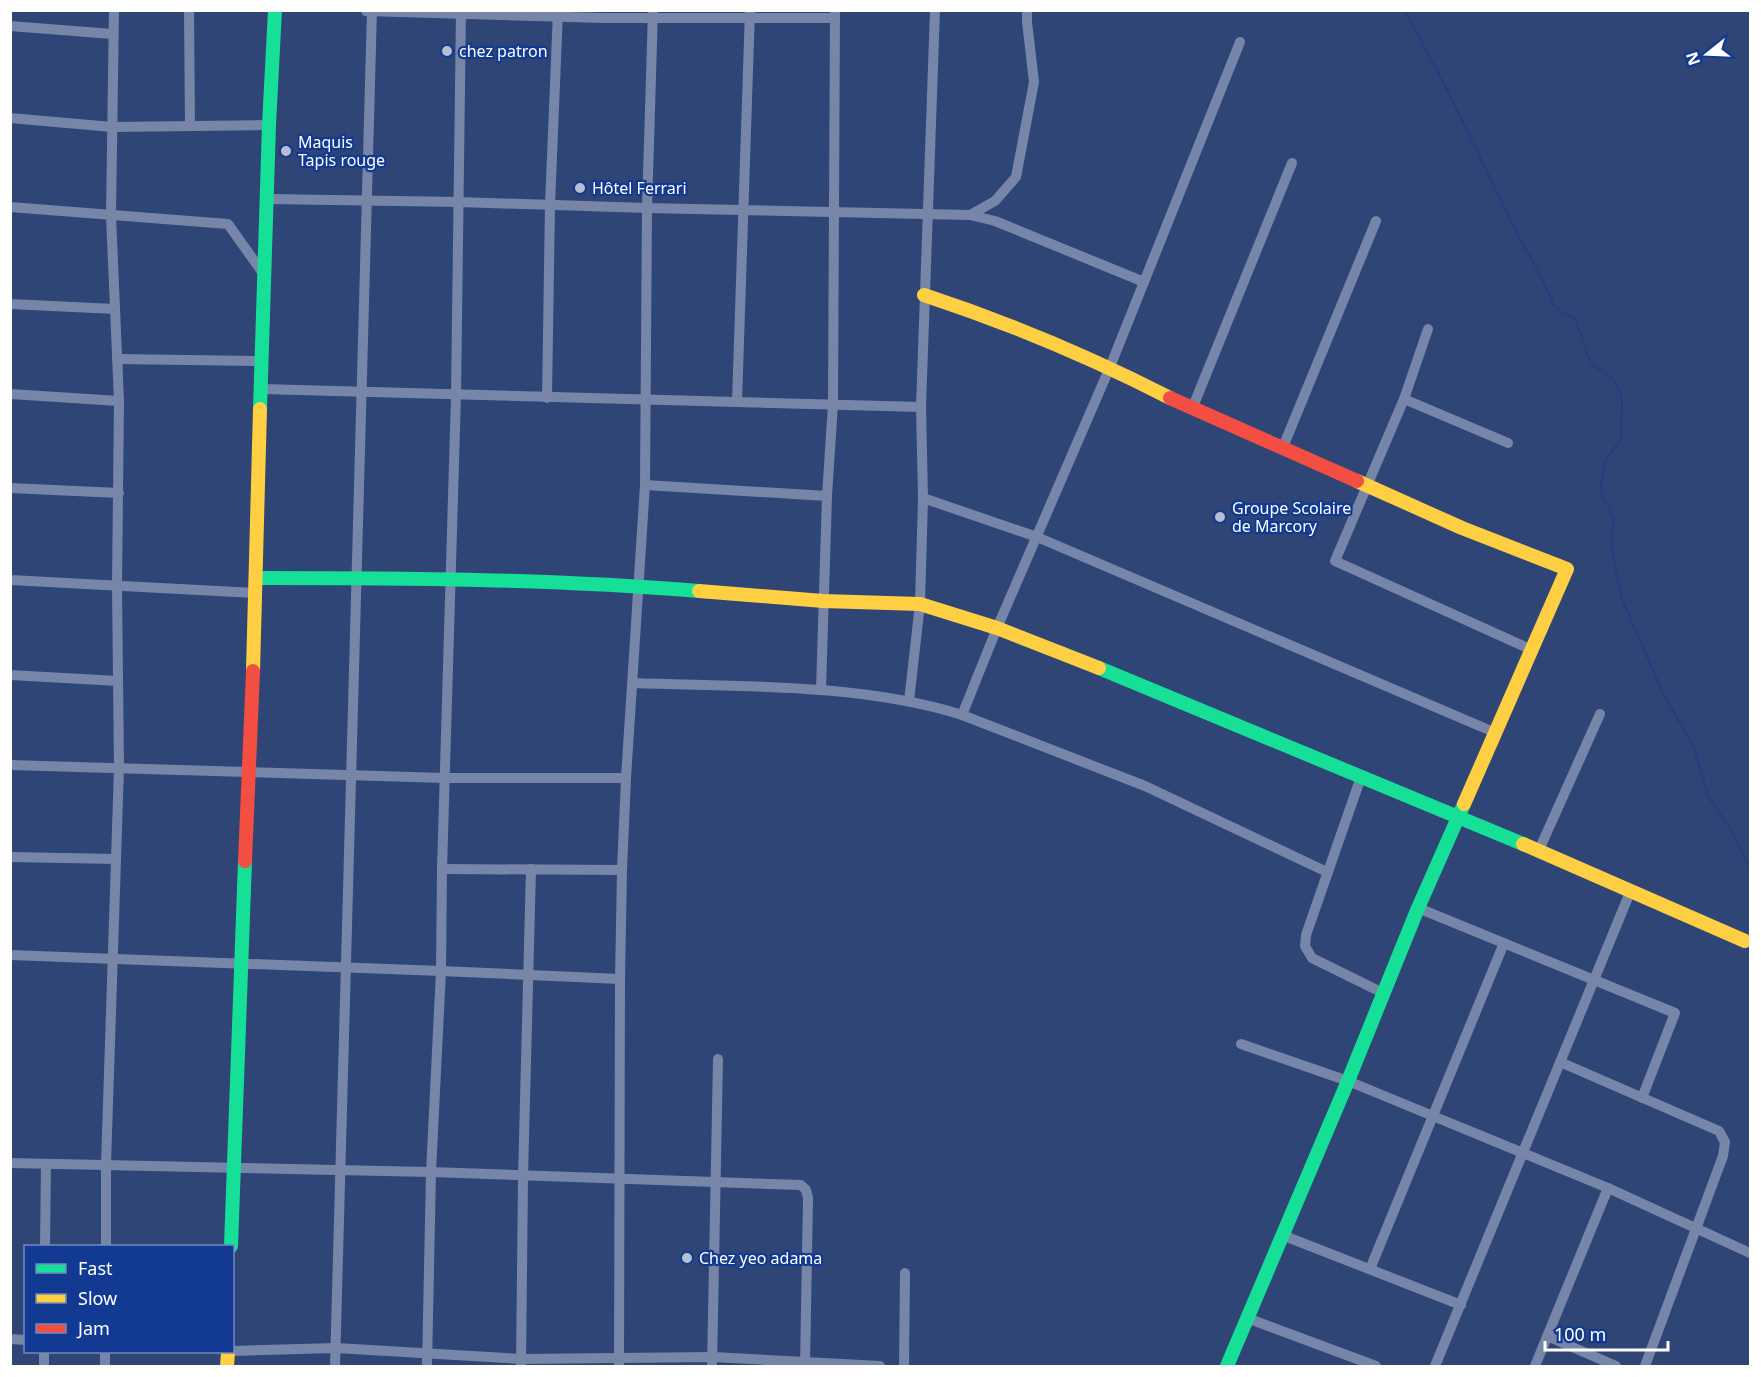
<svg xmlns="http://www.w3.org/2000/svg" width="1761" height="1377" font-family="'Noto Sans',sans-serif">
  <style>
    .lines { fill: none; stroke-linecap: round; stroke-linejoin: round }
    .stream { stroke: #224080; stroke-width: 2 }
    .street { stroke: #7786a8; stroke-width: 10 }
    .fast { stroke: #16e098; stroke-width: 14 }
    .slow { stroke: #ffcf43; stroke-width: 14 }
    .jam { stroke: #f24e42; stroke-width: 14 }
    .poi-dot { fill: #b6becf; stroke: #123a92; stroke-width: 2 }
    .labels { text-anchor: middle; stroke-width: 4.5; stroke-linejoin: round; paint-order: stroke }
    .poi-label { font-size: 16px; fill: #fff; stroke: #123a92; text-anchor: start }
  </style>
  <rect width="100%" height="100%" fill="#2f4575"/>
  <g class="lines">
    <path class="stream" d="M1405 10 1444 84 1520 239 1538 270 1553 304 1563 313 1575 318 1591 364 1612 378 1619 389 1622 401 1621 439 1606 459 1601 483 1602 496 1609 507 1614 520 1611 544 1621 597 1662 691 1693 746 1709 798 1731 829 1750 870"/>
    <g class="street">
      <path d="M189 10 190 126"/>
      <path d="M366 11 604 18H835"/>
      <path d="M10 26 112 34"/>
      <path d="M10 118 112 127 269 125"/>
      <path d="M268 199 459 202 647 208 970 215 995 221 1144 282"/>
      <path d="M10 207 228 224 265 276"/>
      <path d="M970 215 995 201 1016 177 1034 82 1027 22V10"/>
      <path d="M10 304 115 309"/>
      <path d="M1428 329 1404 399 1335 561 1532 650"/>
      <path d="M117 359 261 361"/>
      <path d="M261 389 921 407"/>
      <path d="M10 394 119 401"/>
      <path d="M547 398 550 205 558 11"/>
      <path d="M1404 399 1508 443"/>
      <path d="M737 402 750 10"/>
      <path d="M1192 409 1292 163"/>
      <path d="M1283 447 1376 221"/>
      <path d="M645 485 827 496"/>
      <path d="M10 488 119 493"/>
      <path d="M923 498 1037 537 1496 733"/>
      <path d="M10 580 255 593"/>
      <path d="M10 675 118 681"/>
      <path d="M634 683C740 687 860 683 962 715L1145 786 1327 872"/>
      <path d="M821 690 827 496 833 404 835 10"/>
      <path d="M909 701 920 604 923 498 921 407 935 10"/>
      <path d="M962 715 997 628 1110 367 1240 42"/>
      <path d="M10 765 445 778H626"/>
      <path d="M1361 777 1306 935 1305 946 1312 958 1383 993"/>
      <path d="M1539 850 1600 714"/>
      <path d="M10 857 116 859"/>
      <path d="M442 869 622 870"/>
      <path d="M1418 908 1675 1013 1642 1098"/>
      <path d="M10 955 441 971 620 979"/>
      <path d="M1241 1044 1348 1081 1433 1116 1608 1188 1750 1253"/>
      <path d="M1560 1062 1719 1131 1725 1142 1723 1156 1645 1366"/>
      <path d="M10 1163 431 1172 801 1185 806 1190 808 1198 805 1366"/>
      <path d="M1282 1235 1461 1305"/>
      <path d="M45 1246 46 1164"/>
      <path d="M106 1246V1164L119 768 117 586 119 401 111 216 114 10"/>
      <path d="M1370 1269 1504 943"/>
      <path d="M1247 1318 1376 1366"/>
      <path d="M1547 1336 1616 1366"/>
      <path d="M10 1339 26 1340"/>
      <path d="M232 1351 336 1348 521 1359 713 1357 880 1366"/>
      <path d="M44 1366V1352"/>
      <path d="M105 1366V1352"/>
      <path d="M335 1366 372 10"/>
      <path d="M427 1366 431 1172 441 971 442 869 456 396 461 10"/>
      <path d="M521 1366 523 1177 531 869"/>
      <path d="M619 1366 620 979 622 870 626 778 645 485 647 208 653 10"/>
      <path d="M712 1366 718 1059"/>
      <path d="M904 1366 905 1273"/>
      <path d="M1435 1366 1631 890"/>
      <path d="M1535 1366 1608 1188"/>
    </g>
    <g class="fast">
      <path d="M260 409 269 125 275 10"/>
      <path d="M256 578C402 578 553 579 699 591"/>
      <path d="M1099 668 1523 844"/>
      <path d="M231 1246 245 861"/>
      <path d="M1227 1366 1348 1081 1418 908 1464 804"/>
    </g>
    <g class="slow">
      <path d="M924 295C1009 323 1090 357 1170 398"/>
      <path d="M1357 481 1462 528 1567 569 1464 804"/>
      <path d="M699 591 823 601 920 604 997 628 1099 668"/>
      <path d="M253 671 260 409"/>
      <path d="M1523 844 1745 941"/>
      <path d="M227 1366 228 1352"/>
    </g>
    <g class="jam">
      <path d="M1170 398 1357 481"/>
      <path d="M245 861 253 671"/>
    </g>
  </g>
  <g class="poi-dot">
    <circle cx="447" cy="51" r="6"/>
    <circle cx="286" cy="151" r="6"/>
    <circle cx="580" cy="188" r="6"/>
    <circle cx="1220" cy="517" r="6"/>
    <circle cx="687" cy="1258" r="6"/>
  </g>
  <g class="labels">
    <g class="poi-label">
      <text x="459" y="57">chez patron</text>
      <text x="298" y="148">Maquis<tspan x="298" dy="18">Tapis rouge</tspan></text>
      <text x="592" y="194">Hôtel Ferrari</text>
      <text x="1232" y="514">Groupe Scolaire<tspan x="1232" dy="18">de Marcory</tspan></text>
      <text x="699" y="1264">Chez yeo adama</text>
    </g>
  </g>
  <rect width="1761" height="1377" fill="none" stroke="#ffffff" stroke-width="24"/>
  <rect x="24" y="1245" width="210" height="108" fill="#123a92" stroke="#7189be" stroke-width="1.5"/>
  <rect x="36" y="1264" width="30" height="9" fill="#16e098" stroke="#7189be" stroke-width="1.5"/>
  <text x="78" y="1275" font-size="18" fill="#ffffff">Fast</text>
  <rect x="36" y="1294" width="30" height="9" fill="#ffcf43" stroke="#7189be" stroke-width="1.5"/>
  <text x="78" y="1305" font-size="18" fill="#ffffff">Slow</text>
  <rect x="36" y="1324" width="30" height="9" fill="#f24e42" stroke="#7189be" stroke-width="1.5"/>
  <text x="78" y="1335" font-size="18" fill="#ffffff">Jam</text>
  <g transform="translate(1707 54) rotate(252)" stroke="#123a92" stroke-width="4.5" paint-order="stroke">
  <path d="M0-4.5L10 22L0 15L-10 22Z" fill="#ffffff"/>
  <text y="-9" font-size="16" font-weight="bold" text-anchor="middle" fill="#ffffff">N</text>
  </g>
  <path d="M1545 1341v9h123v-9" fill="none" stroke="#ffffff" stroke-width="3"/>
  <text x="1554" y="1341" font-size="18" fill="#ffffff" stroke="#123a92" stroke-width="4.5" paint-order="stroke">100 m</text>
</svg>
